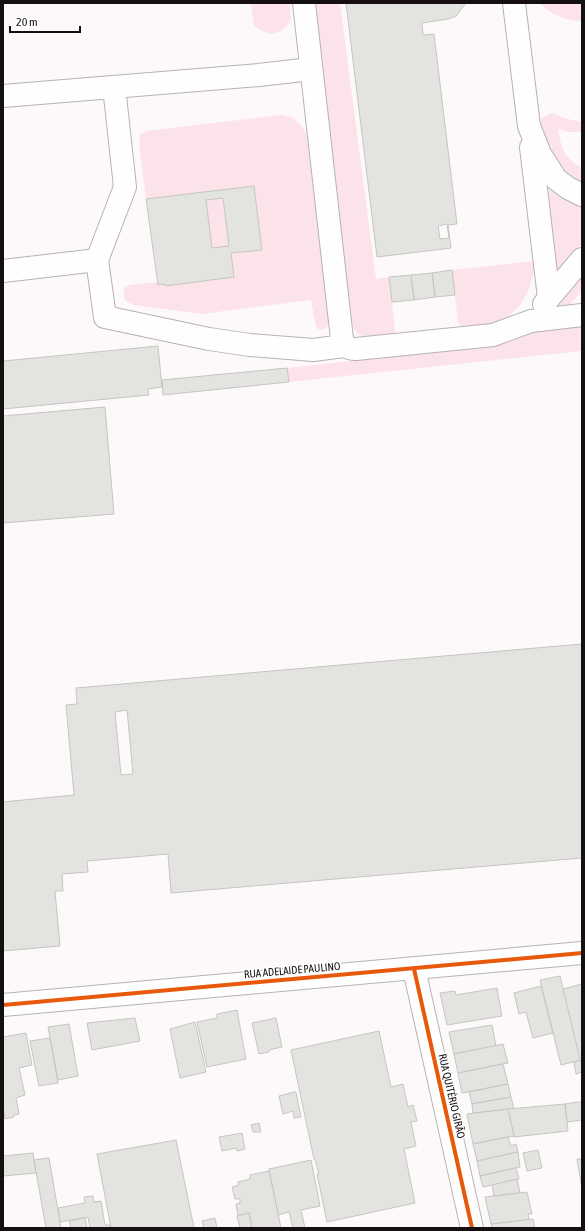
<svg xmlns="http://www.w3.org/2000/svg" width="585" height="1231" font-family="'Asap Condensed',sans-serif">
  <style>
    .green { fill: #fce3e9 }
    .building { fill: #e3e3e0; stroke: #c6c5c3; fill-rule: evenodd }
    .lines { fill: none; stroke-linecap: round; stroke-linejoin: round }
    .minor-casing { stroke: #b6b2b2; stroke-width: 24 }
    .minor { stroke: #fffefe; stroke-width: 22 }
    .cycleway-casing { stroke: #fff; stroke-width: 6 }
    .cycleway { stroke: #e8590c; stroke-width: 4 }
    .labels { text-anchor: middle; stroke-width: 3; stroke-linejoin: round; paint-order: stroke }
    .street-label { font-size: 11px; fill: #150f11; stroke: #fff }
  </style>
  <rect width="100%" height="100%" fill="#fdf9fa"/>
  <g class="green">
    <path d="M251 3H290L291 20C280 38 268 36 254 26Z"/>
    <path d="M312 3H340L376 279 389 277 395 330V332C386 339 365 342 356 332 354 330 353 326 352 324Z"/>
    <path d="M540 3H582V21C566 21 551 15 540 3Z"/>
    <path d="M554 113 563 118 582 122V132H569L558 129C561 148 564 158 582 168V182L570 175 560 167 552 158 540 129 541 119 549 114Z"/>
    <path d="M280 115C294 116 301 122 307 136L330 323C327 329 322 331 316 328L311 300 202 314 134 305 128 302 124 299V288L130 285 157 282 158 285 165 284V286L234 277 231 253 262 249 254 186 146 199 139 145 140 135 147 131Z"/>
    <path d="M553 189 582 205V243L559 269H557L555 267 547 194 548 191Z"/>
    <path d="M223 198 229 246 212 248 206 200Z"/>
    <path d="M535 261C531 298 516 322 477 327 470 328 463 330 458 323L452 270Z"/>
    <path d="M582 277V290L568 308 555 310Z"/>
    <path d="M582 326V351L289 382 287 368 504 344 538 331Z"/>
  </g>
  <g class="building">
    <path d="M346 3H466L456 16 448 19 422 23 423 35 434 34 457 224 448 225 451 248 377 257ZM447 224 449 238 440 239 438 226Z"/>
    <path d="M254 186 262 250 231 253 234 277 165 286V284L158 285 146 199ZM223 198 229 246 212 248 206 200Z"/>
    <path d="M452 270 455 295 435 297 432 273Z"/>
    <path d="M432 273 435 297 414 300 411 275Z"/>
    <path d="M411 275 414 300 392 302 389 277Z"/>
    <path d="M158 346 162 387 148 389 149 395 3 409V361Z"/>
    <path d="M287 368 289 382 163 395 162 380Z"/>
    <path d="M105 407 114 514 3 523V416Z"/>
    <path d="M582 644V858L171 893 168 854 87 861 88 872 62 874 63 891H55L60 946 3 951V802L74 795 66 705 77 704 76 688ZM127 710 133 774 121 775 115 712Z"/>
    <path d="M560 976 581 1060 561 1065 540 980Z"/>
    <path d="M582 984V1059H580L563 989Z"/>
    <path d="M541 986 553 1033 533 1038 526 1012 519 1014 514 993Z"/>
    <path d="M497 988 502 1016 447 1025 440 993 455 991 456 995Z"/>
    <path d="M237 1010 246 1059 207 1067 197 1022 217 1018V1014Z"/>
    <path d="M135 1018 140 1041 92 1050 87 1023Z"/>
    <path d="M276 1018 282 1047 269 1050V1052L259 1054 252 1023Z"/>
    <path d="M195 1022 206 1072 180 1078 170 1029Z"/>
    <path d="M69 1024 78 1076 58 1080 48 1027Z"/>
    <path d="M492 1025 496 1046 454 1054 449 1032Z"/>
    <path d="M379 1031 391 1087 403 1084 408 1107 413 1105 417 1121 411 1122 416 1146 404 1149 415 1203 327 1222 317 1174H319L315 1159H314L291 1050Z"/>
    <path d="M26 1033 32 1065 19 1068 25 1095 16 1098 19 1114 14 1115V1117L5 1119 3 1107V1037Z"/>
    <path d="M50 1038 58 1083 39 1086 30 1041Z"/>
    <path d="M503 1044 508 1063 458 1073 454 1054Z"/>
    <path d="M581 1060 582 1072 576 1074 574 1062Z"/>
    <path d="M503 1064 508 1084 462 1093 458 1073Z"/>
    <path d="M508 1084 511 1097 472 1104 469 1092Z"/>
    <path d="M294 1092H296L301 1117 294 1118 293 1111 283 1114 279 1096Z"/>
    <path d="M511 1097 514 1109 473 1113 472 1104Z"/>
    <path d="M578 1102H582V1120L567 1122 565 1104Z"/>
    <path d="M565 1104 568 1131 514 1137 508 1109Z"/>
    <path d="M508 1109 514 1136 473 1144 467 1114Z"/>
    <path d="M259 1123 261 1132H253L251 1125Z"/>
    <path d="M242 1133 245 1149 237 1151V1148L222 1151 219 1137Z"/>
    <path d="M508 1137 511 1146 516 1144 518 1152 477 1161 473 1144Z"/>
    <path d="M176 1140 194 1228H111L97 1154Z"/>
    <path d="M538 1150 542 1168 527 1171 523 1153Z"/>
    <path d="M518 1152 520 1167 480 1176 477 1161Z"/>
    <path d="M33 1153 36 1173 3 1176V1156Z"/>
    <path d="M49 1158 60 1222 61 1228H46L34 1160Z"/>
    <path d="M577 1159H582V1189Z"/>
    <path d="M311 1160 320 1206 301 1210 305 1228H293L289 1212 278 1215 269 1169Z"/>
    <path d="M516 1168 519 1179 483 1187 480 1176Z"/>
    <path d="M269 1171 281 1228H252L249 1213 238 1216 236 1204 240 1203V1199H235L232 1187 239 1185 238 1182 250 1179V1175Z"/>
    <path d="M517 1179 520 1193 494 1196 492 1185Z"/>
    <path d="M527 1192 532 1214H528L529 1220 491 1224 485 1197Z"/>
    <path d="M93 1196 94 1202 101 1201 105 1225H110L111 1228H90L88 1217 60 1222 58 1208 85 1203 84 1197Z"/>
    <path d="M249 1213 252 1228H240L237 1216Z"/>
    <path d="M85 1218 87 1228H71L69 1221Z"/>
    <path d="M215 1218 217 1228H204L202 1221Z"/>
    <path d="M533 1219 535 1228H492L491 1224Z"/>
  </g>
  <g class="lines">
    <g class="minor-casing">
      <g id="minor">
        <path d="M304 3 342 339C345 347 348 349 356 349L493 335 531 321 582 315"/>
        <path d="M514 3 529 126 540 154 556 179 568 188 582 195"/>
        <path d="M3 96 259 75 311 69"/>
        <path d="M531 147 549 298"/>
        <path d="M97 260 105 317 209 339 250 345 313 350 344 346"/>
        <path d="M3 271 97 260 125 187 114 87"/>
        <path d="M544 304 582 259"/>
        <path d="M414 969 472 1228"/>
        <path d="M3 1005 582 953"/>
      </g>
    </g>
    <use href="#minor" class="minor"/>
    <g class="cycleway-casing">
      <g id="cycleway">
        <path d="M414 969 472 1228"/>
        <path d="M3 1005 582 953"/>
      </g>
    </g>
    <use href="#cycleway" class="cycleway"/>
  </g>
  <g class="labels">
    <g class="street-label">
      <text transform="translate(292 970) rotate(-5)" y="4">RUA ADELAIDE PAULINO</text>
      <text transform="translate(452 1096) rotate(77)" y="4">RUA QUITÉRIO GIRÃO</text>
    </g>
  </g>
  <rect width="585" height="1231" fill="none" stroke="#150f11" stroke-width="8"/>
  <path d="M10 26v6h70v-6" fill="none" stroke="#150f11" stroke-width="2"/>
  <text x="16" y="26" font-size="12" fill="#150f11" stroke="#ffffff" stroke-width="3" paint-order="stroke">20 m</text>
</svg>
